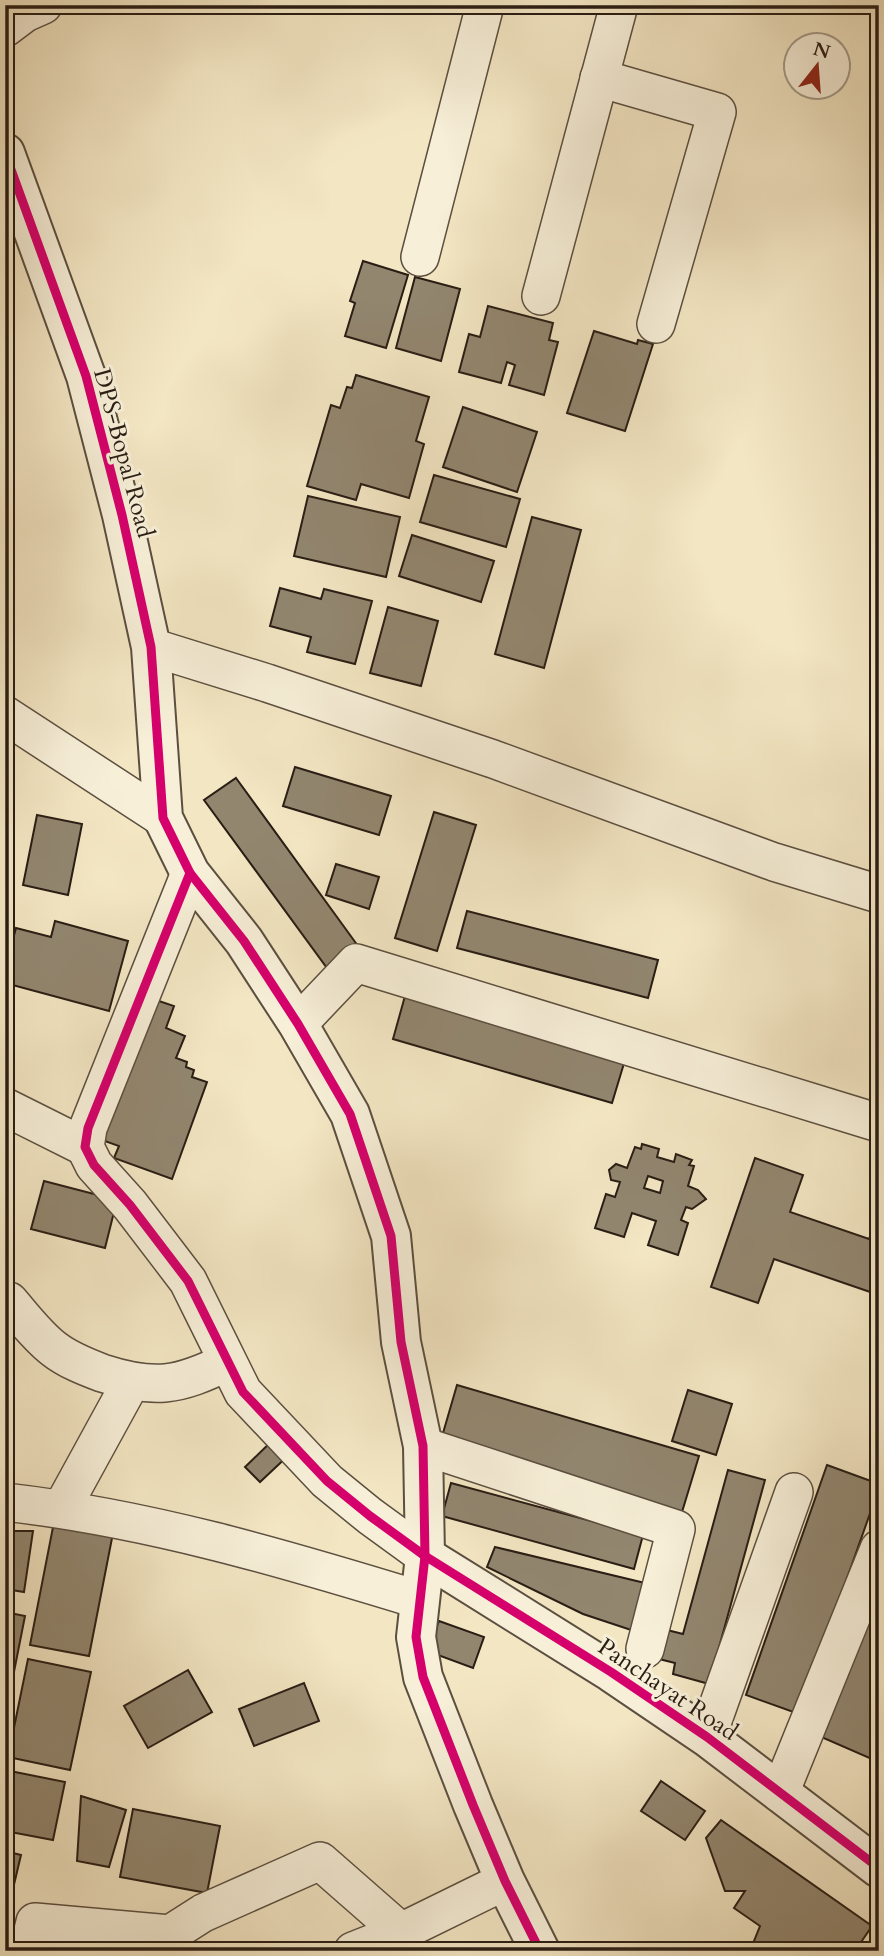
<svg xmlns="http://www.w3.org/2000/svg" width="884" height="1956" font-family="Cardo,serif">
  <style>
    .building { fill: #92866f; stroke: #291d14; stroke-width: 2; fill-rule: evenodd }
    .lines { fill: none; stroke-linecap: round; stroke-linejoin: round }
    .minor-casing { stroke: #5c4f40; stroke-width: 40 }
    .tertiary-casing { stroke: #5c4f40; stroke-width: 42 }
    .minor { stroke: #f7efd8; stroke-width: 37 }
    .tertiary { stroke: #f7efd8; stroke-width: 38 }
    .cycleway-casing { stroke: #f7efd8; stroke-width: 13 }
    .cycleway { stroke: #d6006c; stroke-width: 9 }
    .labels { text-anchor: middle; stroke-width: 6; stroke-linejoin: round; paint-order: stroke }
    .street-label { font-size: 24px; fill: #291d14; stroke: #f7efd8 }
  </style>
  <rect width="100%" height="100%" fill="#f3e6c3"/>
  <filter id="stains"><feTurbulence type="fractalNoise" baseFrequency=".00286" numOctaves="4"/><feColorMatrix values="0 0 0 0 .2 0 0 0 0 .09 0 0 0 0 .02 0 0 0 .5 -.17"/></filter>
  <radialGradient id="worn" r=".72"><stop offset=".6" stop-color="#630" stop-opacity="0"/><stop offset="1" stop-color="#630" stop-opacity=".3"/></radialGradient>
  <g class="building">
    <path d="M363 261 408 275 386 348 345 336 355 303 350 301Z"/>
    <path d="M415 277 460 289 441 361 396 348Z"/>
    <path d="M488 306 553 323 549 340 558 342 544 395 509 385 515 365 507 362 501 383 459 372 469 334 480 337Z"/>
    <path d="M594 331 637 344 638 340 653 344 625 431 567 413Z"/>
    <path d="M356 375 429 397 416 441 424 444 409 498 361 484 356 500 307 486 331 405 340 408 347 387 352 388Z"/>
    <path d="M463 407 537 432 517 492 443 467Z"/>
    <path d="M434 475 520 499 506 547 420 522Z"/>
    <path d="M308 496 400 517 386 577 294 556Z"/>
    <path d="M532 517 581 530 544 668 495 654Z"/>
    <path d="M412 535 494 561 481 602 399 576Z"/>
    <path d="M280 588 321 599 324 589 372 601 355 664 307 652 311 637 270 626Z"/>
    <path d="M388 607 438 621 421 686 370 673Z"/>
    <path d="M295 767 391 796 379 835 283 806Z"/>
    <path d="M236 778 358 946 327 968 204 800Z"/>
    <path d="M434 812 476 825 437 951 395 938Z"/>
    <path d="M37 815 82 824 68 895 23 885Z"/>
    <path d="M336 864 379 877 369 909 326 895Z"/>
    <path d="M467 911 658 960 648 998 457 948Z"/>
    <path d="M55 921 128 941 109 1011 5 983V969L16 928 51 937Z"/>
    <path d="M405 996 625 1060 612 1103 393 1039Z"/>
    <path d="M150 998 174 1006 166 1028 185 1036 176 1058 187 1062 186 1067 194 1070 192 1077 207 1082 172 1179 114 1158 119 1146 99 1139Z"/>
    <path d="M642 1144 659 1149 657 1157 674 1162 676 1154 692 1160 689 1165 694 1166 688 1186 698 1190 706 1199 692 1209 686 1207 681 1220 688 1223 678 1255 648 1245 656 1221 632 1213 624 1237 595 1228 606 1194 615 1197 620 1182 611 1180 609 1170 616 1164 627 1168 635 1147 641 1149ZM648 1176 663 1181 660 1193 644 1188Z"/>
    <path d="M755 1158 803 1175 790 1212 869 1239 875 1223 879 1224V1295L774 1259 758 1303 711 1287Z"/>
    <path d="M44 1181 117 1200 105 1248 31 1229Z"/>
    <path d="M457 1385 699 1456 682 1512 441 1440Z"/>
    <path d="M688 1390 732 1404 716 1455 672 1441Z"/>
    <path d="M277 1436 292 1452 260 1482 245 1467Z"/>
    <path d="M827 1465 879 1484V1488L799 1714 746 1695Z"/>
    <path d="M728 1470 765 1480 709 1684 673 1674 675 1663 659 1659 667 1630 683 1634Z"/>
    <path d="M451 1483 643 1535 634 1569 442 1516Z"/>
    <path d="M54 1522 113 1533 89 1656 30 1645Z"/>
    <path d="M5 1531H33L24 1592 5 1589Z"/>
    <path d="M495 1547 645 1583 634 1631 583 1614 487 1567Z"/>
    <path d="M879 1595V1748L874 1760 819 1736Z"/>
    <path d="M5 1612 25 1616 13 1677 5 1676Z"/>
    <path d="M439 1621 484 1637 473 1668 427 1651Z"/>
    <path d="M28 1659 91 1672 70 1770 8 1757Z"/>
    <path d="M188 1670 212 1712 148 1748 124 1706Z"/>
    <path d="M304 1683 319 1721 254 1746 239 1709Z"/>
    <path d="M5 1770 65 1782 53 1840 5 1831Z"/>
    <path d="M661 1781 705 1811 685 1840 641 1811Z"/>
    <path d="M81 1796 126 1810 109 1867 77 1861Z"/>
    <path d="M133 1809 220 1826 207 1893 120 1877Z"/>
    <path d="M721 1820 872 1926 855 1951H750L760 1926 734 1908 745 1891H725L706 1838Z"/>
    <path d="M5 1851 21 1855 8 1910 5 1909Z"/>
    <path d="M5 1921 14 1923 9 1951H5Z"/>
    <path d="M82 1942 121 1949 120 1951H80Z"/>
  </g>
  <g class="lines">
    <g class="minor-casing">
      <g id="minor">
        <path d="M5 28 25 13 43 5"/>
        <path d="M599 78 717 112 656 324"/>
        <path d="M420 257 485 5"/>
        <path d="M541 296 619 5"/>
        <path d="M151 647 267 683 493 759 774 862 879 894"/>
        <path d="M5 715 163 818"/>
        <path d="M190 873 88 1128 85 1147 94 1165 130 1205 188 1281 243 1392 327 1481 370 1516 425 1556"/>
        <path d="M298 1024 356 963 879 1123"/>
        <path d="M5 1107 85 1147"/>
        <path d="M9 1301C23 1317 37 1336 54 1349 68 1360 86 1367 102 1373 155 1390 178 1386 227 1362"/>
        <path d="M423 1446 676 1529 645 1649"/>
        <path d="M5 1502C147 1518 283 1558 420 1600"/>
        <path d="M62 1508 131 1382"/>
        <path d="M707 1737 794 1492"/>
        <path d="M780 1793 879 1549"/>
        <path d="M28 1951 35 1922 170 1934 203 1913 320 1861 401 1932"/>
        <path d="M353 1951 401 1932 505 1881"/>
      </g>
    </g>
    <g class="tertiary-casing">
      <g id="tertiary">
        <path d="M5 153 86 376 122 515 151 647 163 818 190 873 244 941 298 1024 350 1114 391 1236 401 1342 423 1446 425 1556 416 1637 423 1677 473 1805 505 1881 540 1951"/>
        <path d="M425 1556 611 1672 707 1737 879 1868"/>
      </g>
    </g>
    <use href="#minor" class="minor"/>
    <use href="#tertiary" class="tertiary"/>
    <g class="cycleway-casing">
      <g id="cycleway">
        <path d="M5 153 86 376 122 515 151 647 163 818 190 873 244 941 298 1024 350 1114 391 1236 401 1342 423 1446 425 1556 416 1637 423 1677 473 1805 505 1881 540 1951"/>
        <path d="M190 873 88 1128 85 1147 94 1165 130 1205 188 1281 243 1392 327 1481 370 1516 425 1556 611 1672 707 1737 879 1868"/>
      </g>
    </g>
    <use href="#cycleway" class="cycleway"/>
  </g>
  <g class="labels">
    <g class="street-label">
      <text transform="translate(124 453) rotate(75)" y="8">DPS-Bopal Road</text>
      <text transform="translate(668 1689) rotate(34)" y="8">Panchayat Road</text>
    </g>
  </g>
  <rect width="884" height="1956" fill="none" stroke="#f3e6c3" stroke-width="28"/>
  <rect x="7" y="7" width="870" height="1942" fill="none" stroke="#291d14" stroke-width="3.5"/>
  <rect x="14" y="14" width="856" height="1928" fill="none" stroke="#291d14" stroke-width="2"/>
  <g transform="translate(817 66) rotate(17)"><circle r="33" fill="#f7efd8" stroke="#a59b8a" stroke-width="2"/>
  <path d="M0-5L12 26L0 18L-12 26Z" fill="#8f2418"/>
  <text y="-10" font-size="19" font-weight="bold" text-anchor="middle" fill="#291d14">N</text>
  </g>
  <rect width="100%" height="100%" filter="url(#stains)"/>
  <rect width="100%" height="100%" fill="url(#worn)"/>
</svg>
